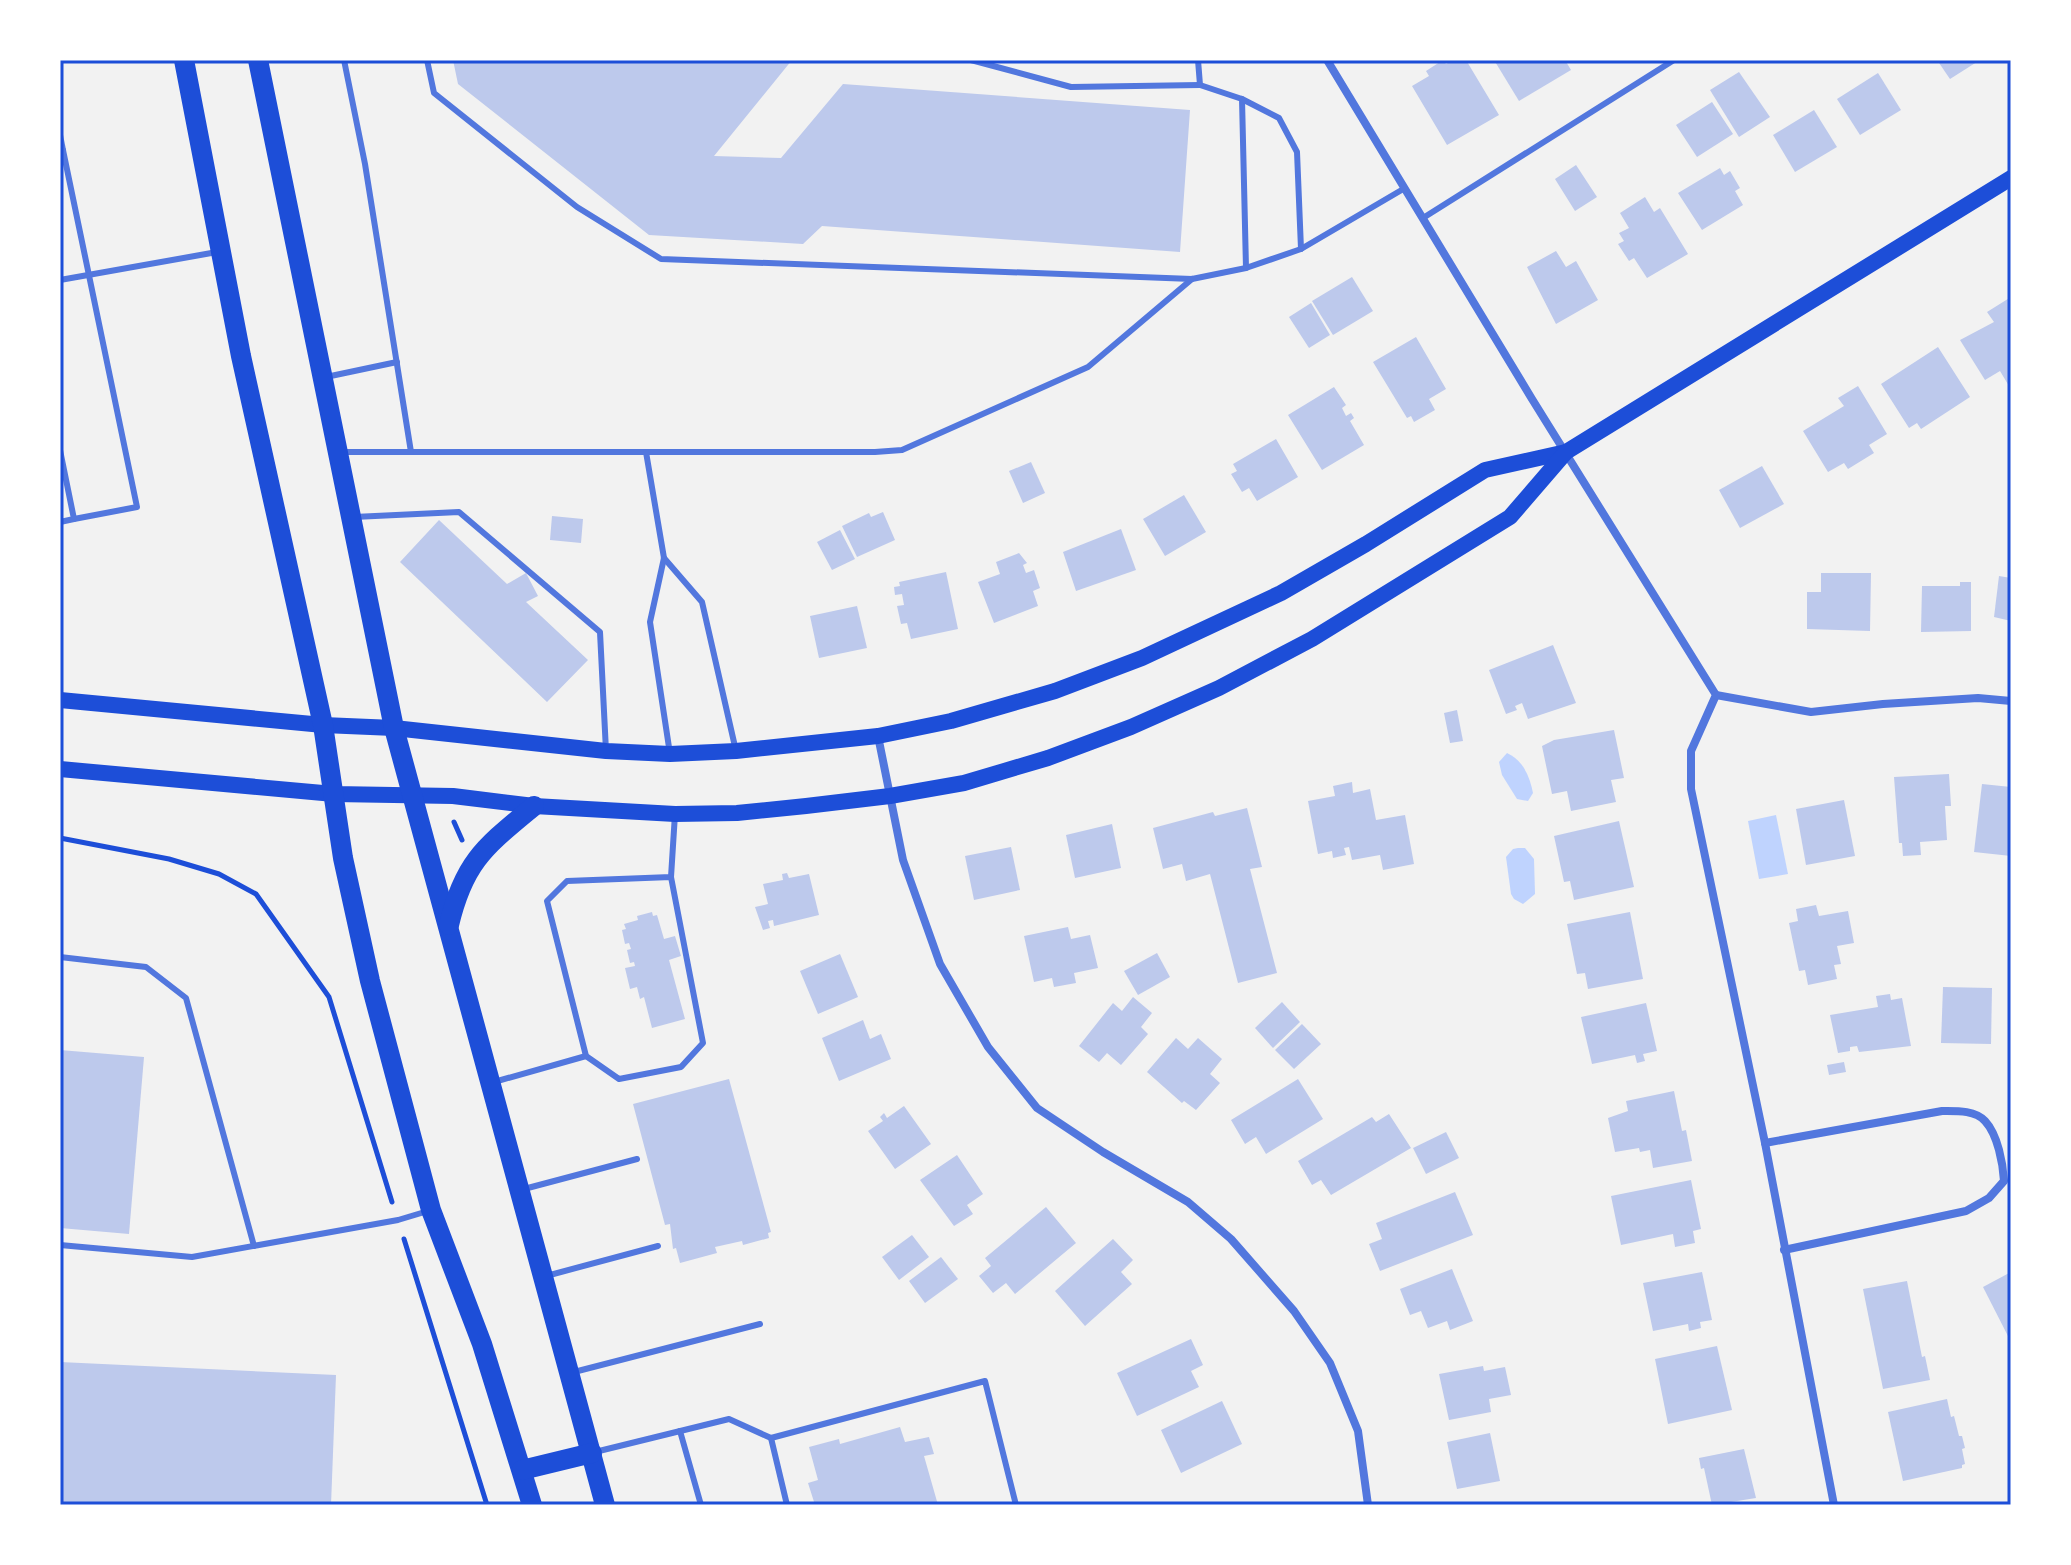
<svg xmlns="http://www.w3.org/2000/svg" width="2071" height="1565" font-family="'Noto Sans',sans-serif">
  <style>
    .water { fill: #bfd3fe }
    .building { fill: #bdc9ec }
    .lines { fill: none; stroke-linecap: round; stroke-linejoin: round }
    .path { stroke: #1d4ed8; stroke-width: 5 }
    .service { stroke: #5277de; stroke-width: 6 }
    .minor { stroke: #5277de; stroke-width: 8 }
    .secondary { stroke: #1d4ed8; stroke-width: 16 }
    .primary { stroke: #1d4ed8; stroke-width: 20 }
    .neatline { fill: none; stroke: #1d4ed8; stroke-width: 3 }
  </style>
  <rect width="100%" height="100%" fill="#f2f2f2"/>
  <g class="water">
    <path d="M1507 753C1523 760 1530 777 1533 793L1528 801 1517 799 1502 775 1499 762Z"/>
    <path d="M1776 815 1788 874 1759 879 1748 821Z"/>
    <path d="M1518 848H1525L1534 859 1535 894 1523 904 1514 899 1511 894 1506 857 1513 849Z"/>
  </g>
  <g class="building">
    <path d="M453 60H792L714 156 781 158 843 84 1190 110 1180 252 822 226 803 244 649 235 458 84Z"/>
    <path d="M1443 60 1446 64 1454 60H1466L1499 115 1447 145 1412 86 1429 76 1426 71Z"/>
    <path d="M1494 60H1565L1571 70 1519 101Z"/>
    <path d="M1937 60H1980L1950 79Z"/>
    <path d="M1739 72 1770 117 1739 137 1710 90Z"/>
    <path d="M1878 73 1901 110 1860 135 1837 99Z"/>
    <path d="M1712 102 1733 134 1697 157 1676 125Z"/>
    <path d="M1814 110 1837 147 1795 172 1773 135Z"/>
    <path d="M1576 165 1597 197 1575 211 1555 179Z"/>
    <path d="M1720 168 1724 175 1730 171 1740 188 1735 191 1743 205 1702 230 1678 193Z"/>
    <path d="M1645 197 1654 212 1660 208 1688 254 1647 278 1634 258 1629 261 1618 244 1624 241 1619 233 1629 228 1620 213Z"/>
    <path d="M1556 251 1566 267 1576 261 1598 300 1556 324 1527 267Z"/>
    <path d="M1352 277 1373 311 1333 335 1312 301Z"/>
    <path d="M2011 297V384L2009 386 2000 371 1985 380 1960 340 1994 322 1987 312Z"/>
    <path d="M1311 303 1330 335 1309 348 1289 317Z"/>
    <path d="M1416 337 1446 389 1429 399 1435 410 1414 422 1411 416 1407 418 1373 362Z"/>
    <path d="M1938 347 1970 397 1921 429 1917 423 1909 428 1881 384Z"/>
    <path d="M1858 386 1887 434 1869 445 1874 453 1848 469 1844 463 1828 472 1803 431 1844 406 1838 398Z"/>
    <path d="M1334 387 1346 405 1342 408 1346 416 1351 413 1354 418 1350 421 1364 445 1322 470 1288 415Z"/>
    <path d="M1276 439 1298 477 1257 501 1249 488 1242 492 1231 474 1237 471 1233 464Z"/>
    <path d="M1031 462 1045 493 1023 503 1009 471Z"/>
    <path d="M1762 466 1784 504 1740 528 1719 490Z"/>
    <path d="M1184 495 1206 532 1165 556 1143 519Z"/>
    <path d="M883 512 895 540 857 557 842 526 869 513 871 517Z"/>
    <path d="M552 516 583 519 581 543 550 540Z"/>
    <path d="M439 520 507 584 526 573 538 596 526 602 588 660 547 702 400 562Z"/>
    <path d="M1121 529 1136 570 1076 591 1063 552Z"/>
    <path d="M840 530 855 559 832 570 817 542Z"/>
    <path d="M1019 553 1027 563 1023 565 1026 573 1034 570 1040 588 1033 591 1038 606 994 623 978 582 1000 574 996 562Z"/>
    <path d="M946 572 958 629 911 639 907 623 901 624 897 606 904 605 902 594 895 595 894 587 900 586 899 582Z"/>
    <path d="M1821 573H1871L1870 631 1807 629V592H1821Z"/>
    <path d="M1999 576 2011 578V621L1994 617Z"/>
    <path d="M1960 582H1971V631L1921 632 1922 586H1960Z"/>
    <path d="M857 606 867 648 819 658 810 616Z"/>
    <path d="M1553 645 1576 703 1528 719 1522 703 1515 706 1517 710 1506 714 1489 670Z"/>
    <path d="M1457 710 1463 741 1450 743 1444 713Z"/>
    <path d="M1614 730 1624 778 1611 780 1616 802 1571 811 1567 791 1552 794 1542 746 1554 740Z"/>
    <path d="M1949 774 1951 806H1945L1947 840 1920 842 1921 855 1903 856 1902 843H1899L1894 777Z"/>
    <path d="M1352 782 1353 793 1370 789 1376 820 1405 815 1414 864 1383 870 1380 855 1352 860 1349 847 1344 848 1346 855 1333 858 1332 851 1318 854 1308 801 1335 796 1333 786Z"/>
    <path d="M1982 784 2011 787V856L1974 852Z"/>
    <path d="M1844 800 1855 856 1806 865 1796 809Z"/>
    <path d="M1247 808 1262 867 1250 869 1277 973 1238 983 1210 874 1186 881 1182 864 1163 869 1153 828 1213 812 1215 816Z"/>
    <path d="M1619 821 1634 887 1574 900 1570 881 1564 882 1554 836Z"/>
    <path d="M1112 824 1121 868 1075 878 1066 835Z"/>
    <path d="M1011 847 1020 890 974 900 965 856Z"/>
    <path d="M787 873 789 878 809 874 819 915 774 926 773 920 768 921 770 928 763 930 755 907 768 904 763 884 783 880 782 874Z"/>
    <path d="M1816 905 1819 916 1848 911 1854 943 1837 946 1841 964 1834 965 1837 979 1808 985 1805 970 1799 971 1789 923 1798 921 1796 909Z"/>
    <path d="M652 912 653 916 657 915 664 939 675 936 681 956 669 960 685 1019 652 1028 644 997 640 999 637 987 630 989 625 968 635 966 634 962 630 963 627 950 631 949 629 943 625 944 622 930 626 929 624 924 638 920 637 916Z"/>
    <path d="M1630 912 1643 979 1588 989 1585 973 1577 974 1567 924Z"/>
    <path d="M1068 927 1071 939 1090 935 1098 968 1074 973 1076 983 1054 987 1052 978 1034 982 1024 936Z"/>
    <path d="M1157 953 1170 977 1138 995 1124 971Z"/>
    <path d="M840 954 858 997 818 1014 800 971Z"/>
    <path d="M1943 987 1992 988 1991 1044 1941 1043Z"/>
    <path d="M1890 994 1891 1000 1902 998 1911 1046 1859 1052 1857 1046 1850 1047V1051L1838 1053 1830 1015 1878 1007 1876 996Z"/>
    <path d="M1133 997 1152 1013 1141 1027 1148 1034 1121 1065 1107 1053 1099 1062 1079 1046 1113 1003 1122 1011Z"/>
    <path d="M1282 1002 1300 1022 1273 1048 1255 1028Z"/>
    <path d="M1646 1003 1657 1051 1643 1054 1645 1061 1637 1063 1635 1055 1592 1064 1581 1017Z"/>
    <path d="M863 1020 870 1039 881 1034 891 1059 839 1081 822 1038Z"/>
    <path d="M1302 1024 1321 1044 1294 1069 1275 1050Z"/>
    <path d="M1176 1038 1188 1049 1198 1038 1222 1059 1210 1074 1220 1083 1196 1110 1184 1101 1182 1103 1147 1072Z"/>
    <path d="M60 1050 144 1057 129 1234 60 1228Z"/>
    <path d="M1844 1062 1846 1072 1829 1075 1827 1065Z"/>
    <path d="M729 1079 771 1232 768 1233 769 1238 743 1245 742 1241 715 1247 717 1253 680 1263 676 1248 673 1249 670 1224 665 1225 633 1104Z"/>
    <path d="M1298 1079 1323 1119 1266 1154 1256 1137 1245 1144 1231 1120Z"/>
    <path d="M1674 1091 1682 1131 1686 1130 1692 1161 1653 1168 1650 1150 1640 1152 1639 1148 1615 1152 1608 1118 1628 1111 1626 1101Z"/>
    <path d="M904 1106 931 1144 895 1169 868 1131 883 1121 880 1117 884 1113 887 1118Z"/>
    <path d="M1389 1114 1411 1148 1331 1195 1321 1180 1312 1185 1298 1161 1372 1117 1376 1122Z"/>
    <path d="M1446 1132 1459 1158 1426 1174 1413 1148Z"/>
    <path d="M957 1155 983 1194 967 1205 973 1214 954 1226 920 1180Z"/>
    <path d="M1691 1180 1701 1229 1693 1231 1695 1243 1675 1247 1673 1234 1621 1245 1611 1196Z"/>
    <path d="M1455 1192 1473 1235 1380 1271 1369 1244 1382 1239 1376 1223Z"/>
    <path d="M1046 1207 1076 1243 1015 1294 1006 1283 993 1293 979 1276 991 1266 985 1258Z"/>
    <path d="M912 1235 929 1257 899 1280 882 1257Z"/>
    <path d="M1113 1239 1133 1260 1121 1272 1132 1284 1085 1326 1055 1291Z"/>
    <path d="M941 1257 958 1279 925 1303 909 1281Z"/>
    <path d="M1452 1269 1473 1321 1450 1330 1447 1321 1428 1328 1421 1311 1410 1315 1400 1289Z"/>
    <path d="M1702 1272 1712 1320 1700 1322 1701 1328 1689 1331 1688 1324 1653 1331 1643 1283Z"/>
    <path d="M2011 1272V1342L1983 1287Z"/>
    <path d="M1907 1281 1922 1357 1925 1356 1930 1380 1883 1389 1863 1289Z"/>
    <path d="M1191 1339 1203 1365 1191 1371 1199 1387 1137 1416 1117 1373Z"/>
    <path d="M1717 1346 1732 1410 1668 1424 1655 1359Z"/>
    <path d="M60 1362 336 1375 331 1505H60Z"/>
    <path d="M1483 1366 1484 1371 1505 1367 1511 1395 1489 1399 1491 1412 1449 1420 1439 1374Z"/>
    <path d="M1947 1399 1951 1417 1954 1416 1959 1436H1962L1965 1448 1962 1449 1965 1464 1962 1465V1468L1903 1481 1888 1412Z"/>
    <path d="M1222 1401 1242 1444 1181 1473 1161 1430Z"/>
    <path d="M900 1427 905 1442 929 1437 934 1454 924 1456 938 1505H815L808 1483 818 1480 809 1447 839 1439 840 1444Z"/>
    <path d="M1490 1433 1500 1481 1457 1489 1447 1442Z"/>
    <path d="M1744 1449 1756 1498 1712 1505 1704 1468 1701 1469 1699 1458Z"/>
  </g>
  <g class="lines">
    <g class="path">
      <path d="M454 822 462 840"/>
      <path d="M60 838 169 859 219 874 256 894 329 997 392 1202"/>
      <path d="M404 1239 487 1505"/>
    </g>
    <g class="service">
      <path d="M344 60 365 164 411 452H875L902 450 1088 367 1192 279"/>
      <path d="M427 60 434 93 577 207 661 259 1192 279 1246 268 1301 249 1405 188"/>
      <path d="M971 60 1071 87 1200 85"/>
      <path d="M1198 60 1200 85 1242 99 1246 268"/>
      <path d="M1242 99 1279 118 1297 152 1301 249"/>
      <path d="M60 135 63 150"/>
      <path d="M60 151 63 150 137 507 74 519"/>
      <path d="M1423 218 1674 60"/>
      <path d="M60 280 217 252"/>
      <path d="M326 377 397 362"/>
      <path d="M60 450 74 519 60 522"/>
      <path d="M341 452H411"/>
      <path d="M646 452 664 558 650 622 670 754"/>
      <path d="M354 517 459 512 600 632 606 751"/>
      <path d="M664 558 702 602 736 751"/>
      <path d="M671 877 703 1043 681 1067 619 1079 586 1056 547 901 567 881 671 877 675 814"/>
      <path d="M60 957 146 967 186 998 254 1246"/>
      <path d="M494 1082 586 1056"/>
      <path d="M524 1189 637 1159"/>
      <path d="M60 1245 192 1257 398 1220 428 1211"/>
      <path d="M546 1276 658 1246"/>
      <path d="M574 1372 760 1324"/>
      <path d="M680 1431 701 1505"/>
      <path d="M595 1452 729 1419 771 1438"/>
      <path d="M787 1505 771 1438 985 1381 1016 1505"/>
    </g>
    <g class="minor">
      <path d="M1327 60 1532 399 1716 695 1691 751V789L1765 1143 1834 1505"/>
      <path d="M1716 695 1811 712 1883 704 1978 698 2011 701"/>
      <path d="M878 736 903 860 940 964 988 1047 1037 1108 1103 1152 1188 1202 1231 1239 1294 1311 1330 1363 1358 1431 1368 1505"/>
      <path d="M1765 1143 1942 1111C1956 1111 1975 1110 1985 1121 1998 1135 2003 1164 2004 1181L1989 1198 1966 1211 1784 1250"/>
    </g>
    <g class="secondary">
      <path d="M60 700 323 725 394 728 606 751 670 754 736 751 878 736 951 721 1055 691 1142 658 1281 593 1366 544 1485 470 1566 452"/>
      <path d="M60 769 334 794 453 796 534 806 675 814 737 813 806 806 890 796 964 783 1048 758 1131 727 1219 688 1312 639 1510 517 1566 452 2011 178"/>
    </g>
    <g class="primary">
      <path d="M184 60 241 356 323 725 343 858 370 981 431 1210 482 1344 532 1505"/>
      <path d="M258 60 394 728 605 1505"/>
      <path d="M449 925C464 861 486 846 534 806"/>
      <path d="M522 1470 592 1453"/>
    </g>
  </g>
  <rect width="2071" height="1565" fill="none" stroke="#ffffff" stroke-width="124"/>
  <rect x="62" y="62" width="1947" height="1441" class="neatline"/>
</svg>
